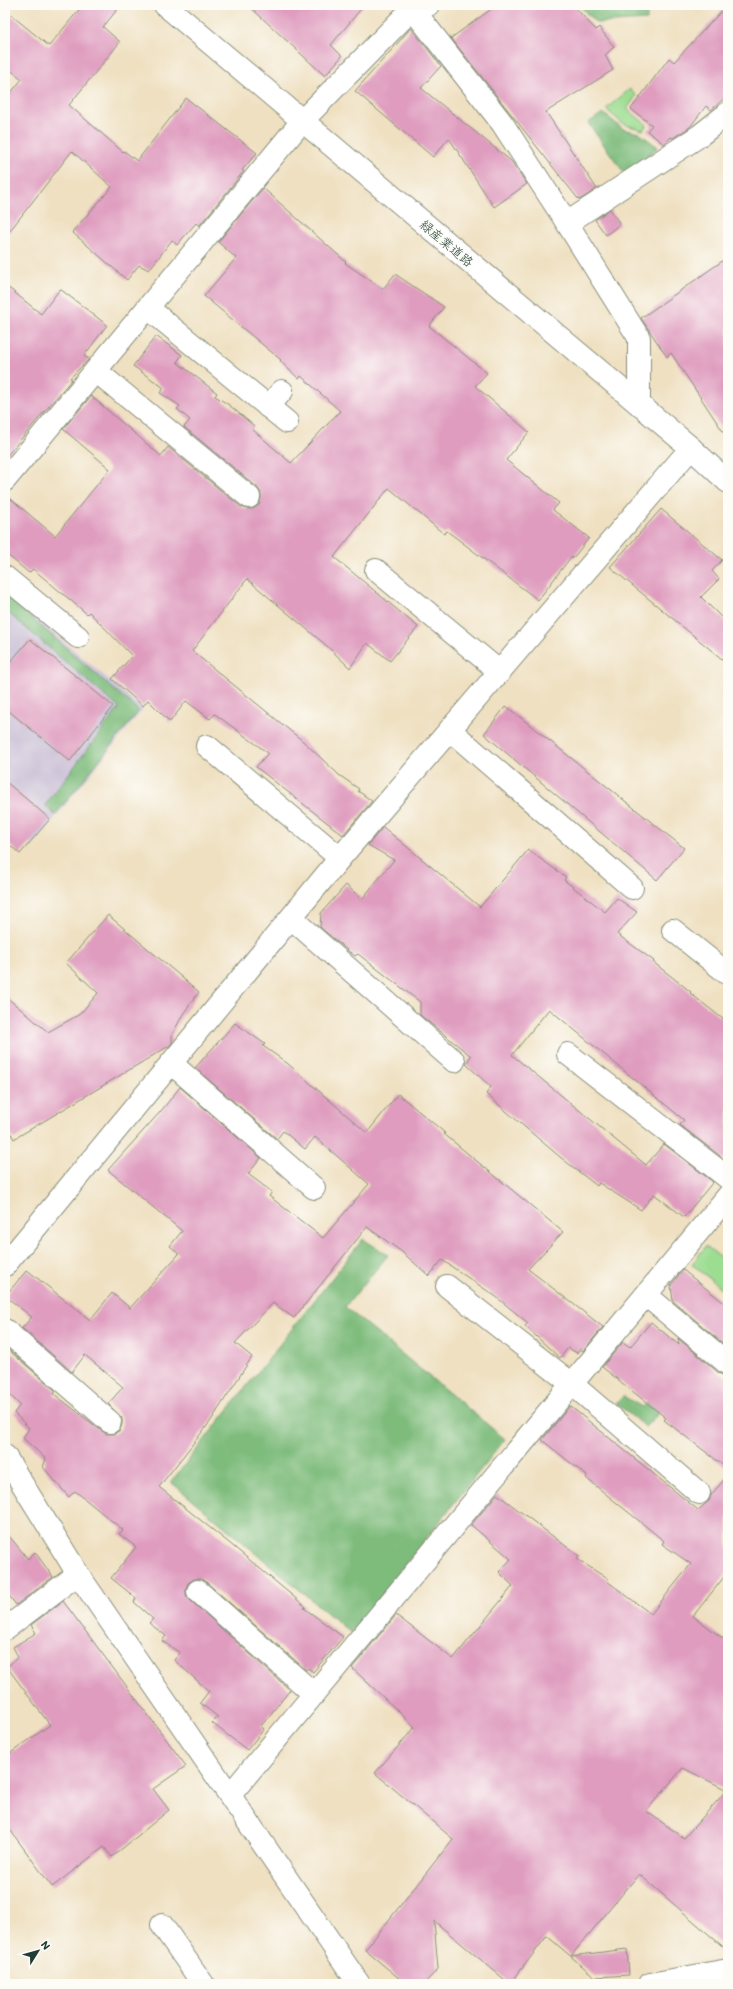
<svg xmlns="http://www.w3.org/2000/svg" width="733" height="1989" font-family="Itim,'Klee One',sans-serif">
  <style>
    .industrial { fill: #cabfd6 }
    .green { fill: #9ddd92; stroke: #5e8d63 }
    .forest { fill: #7ebc7c; stroke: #4e7c58 }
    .building { fill: #df9cbf; fill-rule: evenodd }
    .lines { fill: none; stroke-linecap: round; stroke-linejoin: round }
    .minor-casing { stroke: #878e7a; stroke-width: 24 }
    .major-casing { stroke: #878e7a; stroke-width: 24 }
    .minor { stroke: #fff; stroke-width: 22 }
    .major { stroke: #fff; stroke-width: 22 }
    .labels { text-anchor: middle; stroke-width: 3.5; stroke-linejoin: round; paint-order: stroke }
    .street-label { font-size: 13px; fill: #1f3d34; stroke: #fdfcf7 }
  </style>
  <rect width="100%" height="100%" fill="#fdfcf7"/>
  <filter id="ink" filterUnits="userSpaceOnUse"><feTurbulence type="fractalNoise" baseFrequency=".025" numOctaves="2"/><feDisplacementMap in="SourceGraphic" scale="8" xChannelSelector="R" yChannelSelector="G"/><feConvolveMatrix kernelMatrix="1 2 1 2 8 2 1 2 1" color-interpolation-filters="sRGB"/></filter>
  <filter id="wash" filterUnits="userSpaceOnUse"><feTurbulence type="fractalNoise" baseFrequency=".012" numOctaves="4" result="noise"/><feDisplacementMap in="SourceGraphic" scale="16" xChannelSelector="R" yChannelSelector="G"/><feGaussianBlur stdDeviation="0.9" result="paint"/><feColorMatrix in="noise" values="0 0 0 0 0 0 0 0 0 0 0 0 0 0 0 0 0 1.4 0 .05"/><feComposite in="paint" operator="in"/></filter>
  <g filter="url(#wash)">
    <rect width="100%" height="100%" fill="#efe0c1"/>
    <path class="industrial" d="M5 591 143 709 33 845 5 822Z"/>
    <g class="green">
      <path d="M630 89 636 96 627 109 647 125 643 130 623 124 606 109Z"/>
      <path d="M706 1246 726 1262 727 1293 692 1264Z"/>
    </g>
    <g class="forest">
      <path d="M579 5H647V20L596 23Z"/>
      <path d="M603 113 623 129 639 133 658 147 625 174 588 123Z"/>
      <path d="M5 595 139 711 55 815 45 805 119 708 5 610Z"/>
      <path d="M363 1239 388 1255 345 1307 505 1439 351 1633 171 1482Z"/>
      <path d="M623 1396 642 1407 649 1402 660 1412 645 1427 616 1403Z"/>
    </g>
    <g id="blocks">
      <g class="building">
        <path d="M83 5H121L103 27 120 42 69 105 123 152 124 151 137 161 186 98 257 153 242 170 244 171 199 226 196 223 177 245 172 240 149 270 139 265 127 280 72 232 112 187 72 151 5 237V100L22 79 5 66V10L49 46Z"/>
        <path d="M248 5H364L331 45 342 56 325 76Z"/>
        <path d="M497 5H573L596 30 599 27 614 47 605 55 613 70 546 112 597 189 579 200 451 38Z"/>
        <path d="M727 5 728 95 711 110 706 106 690 127 673 138 671 137 664 144 647 131 652 125 631 109 669 58 674 62Z"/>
        <path d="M411 28 441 66 421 88 511 161 527 184 494 207 449 138 433 157 355 91Z"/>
        <path d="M263 188 346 262 345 263 383 289 395 274 444 307 429 326 487 373 475 386 529 432 506 460 559 503 553 510 589 538 573 558 571 557 538 600 447 531 444 534 389 488 334 557 418 627 390 661 367 643 350 668 327 646 247 579 192 651 304 742 339 775 359 789 358 791 372 801 343 835 256 767 268 753 215 714 210 719 186 701 170 722 148 700 143 706 112 679 132 656 89 612 87 614 33 569 29 573 5 553V494L55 536 110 469 63 429 91 396 161 456 168 447 241 507 247 509H253L259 505 261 499V493L257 487 184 427 190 420 177 409 180 406 160 393 164 388 133 366 156 336 182 355 177 362 217 393 215 396 229 405 254 426 252 429 291 463 340 411 301 376 299 379 280 361 281 360 204 296 236 258 218 242Z"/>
        <path d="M610 209 620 224 606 235 595 220Z"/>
        <path d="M728 257V439L671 353 667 357 641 318Z"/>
        <path d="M5 285 41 314 60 289 107 325 84 356 89 359 70 378 72 379 5 458Z"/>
        <path d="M661 509 722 560 712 571 719 579 701 597 728 624V664L610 567Z"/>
        <path d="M30 639 113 706 70 761 5 708V668Z"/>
        <path d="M506 706 684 848 657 880 484 734Z"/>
        <path d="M5 781 50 819 20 854 5 841Z"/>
        <path d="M383 827 480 907 528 850 566 877 564 880 605 912 617 898 637 912 617 934 654 961 653 962 691 992 690 993 728 1023V1162L680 1125 684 1120 549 1009 512 1055 646 1165 664 1144 713 1182 684 1217 654 1194 641 1210 599 1183 597 1186 560 1157 486 1094 491 1087 466 1064 471 1056 420 1015V1002L358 954 355 956 347 950 320 927 321 913 346 885 362 899 394 860 368 845Z"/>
        <path d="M108 915 199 992 183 1014 172 1035V1043L169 1046 14 1139 5 1123V996L48 1032 80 1014 98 993 66 963Z"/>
        <path d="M235 1023 265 1044 263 1046 287 1063 367 1133 398 1094 445 1133 444 1134 563 1232 528 1269 603 1327 583 1351 580 1349 577 1353 568 1348 560 1358 525 1326 528 1323 495 1296 442 1260 429 1276 402 1252 367 1227 294 1318 273 1303 235 1343 252 1357 210 1422 159 1487 228 1542 306 1607 304 1608 343 1637 313 1672 308 1668 306 1670 206 1582 201 1579H194L188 1583 186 1588V1595L190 1600 290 1690 261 1726 264 1729 247 1750 212 1723 218 1717 200 1703 209 1691 174 1660 180 1653 162 1641 166 1636 149 1623 153 1619 134 1602 136 1598 111 1578 136 1547 119 1534 123 1530 75 1491 69 1497 43 1467 46 1459 23 1438 29 1428 14 1413 20 1405 5 1390V1347L56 1391 54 1394 102 1431 107 1434H114L120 1430 122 1424V1418L108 1404 123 1387 85 1355 72 1372 22 1328 32 1317 5 1296 27 1270 90 1320 112 1293 130 1308 179 1254 170 1246 182 1231 108 1170 161 1111 180 1087 261 1158 248 1174 272 1192 269 1196 323 1238 369 1184 315 1137 305 1149 283 1131 277 1139 195 1068Z"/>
        <path d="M683 1270 728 1306V1348L673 1301 671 1285Z"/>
        <path d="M651 1322 679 1345 678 1338 720 1374 728 1376V1469L664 1420 666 1418 602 1367 623 1342 630 1347Z"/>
        <path d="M570 1406 698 1510 709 1501 711 1495 728 1475V1572L693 1616 728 1642V1951L639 1874 571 1956 627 1949 629 1975 595 1977 547 1936 510 1984 434 1921 438 1969 424 1984H406L365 1950 453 1839 375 1773 415 1727 352 1668 396 1615 453 1659 513 1586 499 1572 511 1559 471 1525 497 1494 579 1556 577 1559 608 1579 607 1581 651 1614 691 1564 662 1544 664 1541 586 1478 587 1476 542 1440ZM683 1768 727 1790 684 1838 646 1811Z"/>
        <path d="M5 1531 28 1559 35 1552 53 1577 16 1605 5 1590Z"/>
        <path d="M63 1601 186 1766 153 1789 169 1810 112 1857 104 1847 52 1887 5 1823V1757L50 1725 7 1667 18 1657 13 1647 36 1633 31 1625Z"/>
      </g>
    </g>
  </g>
  <g filter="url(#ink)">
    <use href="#blocks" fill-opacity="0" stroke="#878e7a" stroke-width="1"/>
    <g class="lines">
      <g class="minor-casing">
        <g id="minor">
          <path d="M415 12 502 123 567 223 639 338V404"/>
          <path d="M567 223 699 136 728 113"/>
          <path d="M148 308 287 422"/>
          <path d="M96 371 249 497"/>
          <path d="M268 407 282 391"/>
          <path d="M5 480 303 120 405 16 428 5"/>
          <path d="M376 570 500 672"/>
          <path d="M5 577 78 637"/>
          <path d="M450 730 632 888"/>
          <path d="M207 746 340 858"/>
          <path d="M291 918 454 1061"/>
          <path d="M673 930 728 974"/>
          <path d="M568 1054 728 1178"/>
          <path d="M171 1063 314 1188"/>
          <path d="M5 1265 340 858 691 448"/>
          <path d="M447 1286 572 1384 699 1493"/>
          <path d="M646 1295 728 1364"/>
          <path d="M5 1330 110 1422"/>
          <path d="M5 1456 78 1574 359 1984"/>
          <path d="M198 1591 314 1694"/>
          <path d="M5 1629 78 1574"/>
          <path d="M230 1795 728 1196"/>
          <path d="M162 1925 203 1984"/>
          <path d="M650 1984 728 1970"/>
        </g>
      </g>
      <g class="major-casing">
        <path id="major" d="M165 5 691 448 728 482"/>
      </g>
      <use href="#minor" class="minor"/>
      <use href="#major" class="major"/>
    </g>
  </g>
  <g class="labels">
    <g class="street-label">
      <text transform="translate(447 243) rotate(40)" y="5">緑産業道路</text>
    </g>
  </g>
  <rect width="733" height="1989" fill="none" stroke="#fdfcf7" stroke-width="20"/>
  <g transform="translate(38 1951) rotate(53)" stroke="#fdfcf7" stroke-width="3" paint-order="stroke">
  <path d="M0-3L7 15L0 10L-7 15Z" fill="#1f3d34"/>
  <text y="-6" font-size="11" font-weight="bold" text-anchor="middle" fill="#1f3d34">N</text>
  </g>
</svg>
